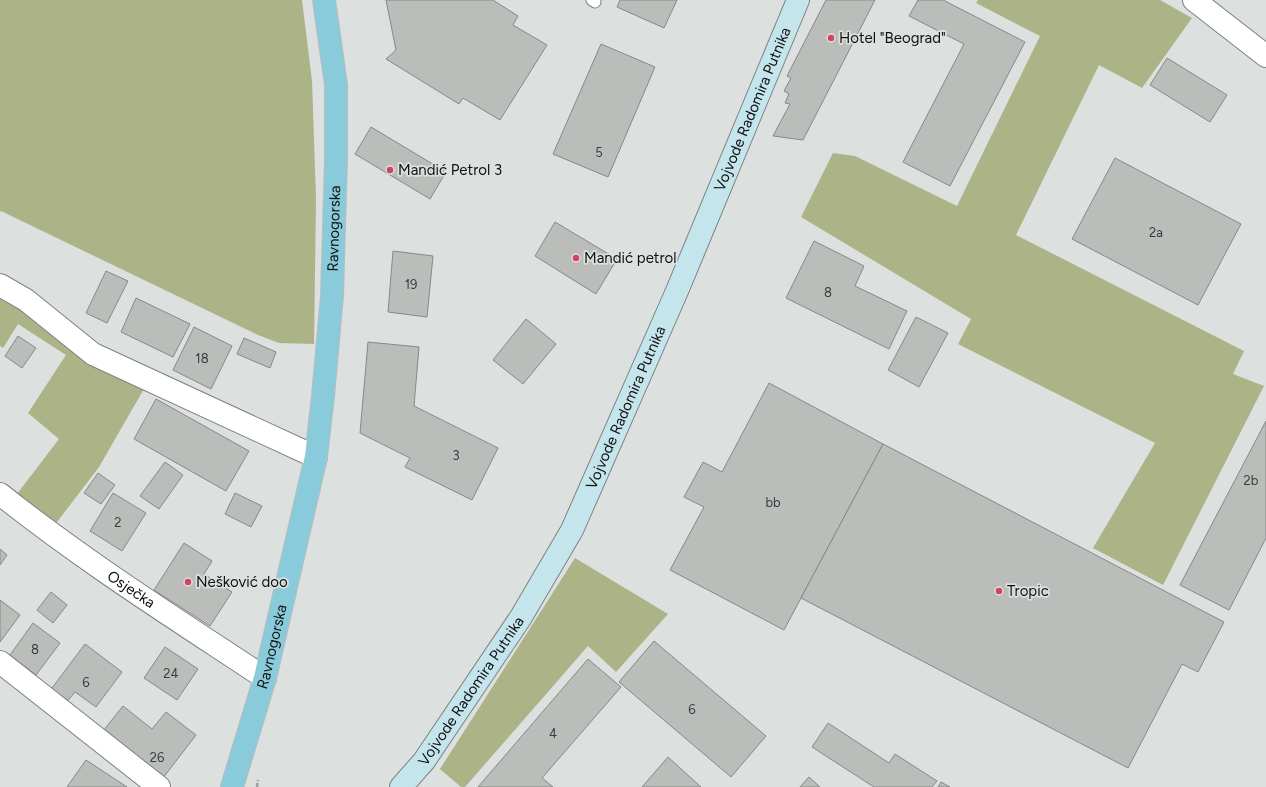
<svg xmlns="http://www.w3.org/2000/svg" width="1266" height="787" font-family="Figtree,sans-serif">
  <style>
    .green { fill: #acb387 }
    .building { fill: #babdba; stroke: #868986 }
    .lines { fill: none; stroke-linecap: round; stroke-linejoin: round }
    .service-casing { stroke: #7e8281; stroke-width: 13 }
    .minor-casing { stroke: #7e8281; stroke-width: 24 }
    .tertiary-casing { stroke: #7e8281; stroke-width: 24 }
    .secondary-casing { stroke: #7e8281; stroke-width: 24 }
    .primary-casing { stroke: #bcbcbc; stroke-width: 24 }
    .path { stroke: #9b9e9d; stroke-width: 2.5; stroke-dasharray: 4 2; stroke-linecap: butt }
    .service { stroke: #fff; stroke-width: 11 }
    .minor { stroke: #fff; stroke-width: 22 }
    .tertiary { stroke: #fff; stroke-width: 22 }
    .secondary { stroke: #c4e5ec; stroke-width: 22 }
    .primary { stroke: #89cbda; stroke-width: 22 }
    .poi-dot { fill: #d5445d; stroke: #dce0df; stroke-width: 1.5 }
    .labels { text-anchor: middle; stroke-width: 3.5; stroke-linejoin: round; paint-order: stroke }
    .number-label { font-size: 13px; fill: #3a3c3b }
    .poi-label { font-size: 15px; fill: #101111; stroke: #dce0df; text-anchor: start }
    .street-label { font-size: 15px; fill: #101111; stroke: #dce0df }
  </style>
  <rect width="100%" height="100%" fill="#dce0df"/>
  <g class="green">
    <path d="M0 0H302L312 81 316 198 314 344 279 343 258 335 1 211 0 212Z"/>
    <path d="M978 0H1160L1192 18 1142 88 1099 65 1016 235 1244 351 1233 374 1264 386 1163 585 1093 548 1155 443 958 344 971 319 801 217 833 153 855 156 957 206 1040 36 976 3Z"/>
    <path d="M0 296 145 387 99 467 54 526 17 494 59 439 28 413 66 355 18 324 3 348 0 346Z"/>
    <path d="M575 558 668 614 616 672 588 646 465 787H461L440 769Z"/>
  </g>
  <g class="building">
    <path d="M386 0H493L518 16 513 25 547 45 500 120 463 98 459 104 386 59 396 50Z"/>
    <path d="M620 0H677L664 28 617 7Z"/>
    <path d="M826 0H875L803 140 773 136 790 104 785 103 789 94 784 91 791 78 787 76Z"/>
    <path d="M918 0H943L1025 42 950 186 903 162 964 44 909 16Z"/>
    <path d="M601 44 655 67 608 177 553 154Z"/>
    <path d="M1167 58 1227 95 1210 122 1150 85Z"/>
    <path d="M371 127 446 172 430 199 355 154Z"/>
    <path d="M1115 158 1241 224 1198 305 1072 239Z"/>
    <path d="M555 222 617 259 596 294 535 256Z"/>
    <path d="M814 241 864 266 855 286 907 311 889 349 786 298Z"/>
    <path d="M393 251 433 256 427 317 388 312Z"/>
    <path d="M106 271 128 281 107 323 86 313Z"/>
    <path d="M136 298 190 324 173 357 121 332Z"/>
    <path d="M916 317 948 333 919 387 888 370Z"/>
    <path d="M526 319 556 344 523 384 493 360Z"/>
    <path d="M194 327 232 346 211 389 173 370Z"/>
    <path d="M18 336 36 348 22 368 5 356Z"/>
    <path d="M244 338 276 352 270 368 237 354Z"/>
    <path d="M368 342 419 347 414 406 498 448 472 500 405 467 410 458 360 433Z"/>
    <path d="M769 383 883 444 784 630 670 570 704 507 684 497 703 462 722 472Z"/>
    <path d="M156 399 249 451 226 491 134 439Z"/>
    <path d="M1266 421V538L1229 610 1180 585Z"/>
    <path d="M883 444 1224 622 1198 672 1182 664 1128 768 801 598Z"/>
    <path d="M165 462 183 475 159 509 140 496Z"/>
    <path d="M98 473 115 485 101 504 84 493Z"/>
    <path d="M113 493 146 513 122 551 90 531Z"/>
    <path d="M235 493 262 506 251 527 225 514Z"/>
    <path d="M184 543 212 561 204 574 232 592 210 626 154 590Z"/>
    <path d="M0 549 7 555 0 565Z"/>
    <path d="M51 592 67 605 53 623 37 610Z"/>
    <path d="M0 600 20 615 0 642Z"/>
    <path d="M33 623 60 643 36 675 10 655Z"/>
    <path d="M654 641 766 736 731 777 619 682Z"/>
    <path d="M85 644 122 672 96 707 75 692 65 704 49 692Z"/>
    <path d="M165 647 198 669 177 700 144 678Z"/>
    <path d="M588 659 621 687 542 778 553 787H478Z"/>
    <path d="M123 706 152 729 166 712 196 735 163 778 103 731Z"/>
    <path d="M828 723 889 763 895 754 937 781 932 787H874L812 747Z"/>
    <path d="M668 757 701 787H642Z"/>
    <path d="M86 760 127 787H67Z"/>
    <path d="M809 777 820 787H800Z"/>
    <path d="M941 782 950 787H938Z"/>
  </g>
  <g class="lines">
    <g class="service-casing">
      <path id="service" d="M592 0 595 2"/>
    </g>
    <g class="minor-casing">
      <g id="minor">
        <path d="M0 285 26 300 93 354 316 457"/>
        <path id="s1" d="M0 494C84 561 176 619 265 678"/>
        <path d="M0 662 159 787"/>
      </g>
    </g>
    <g class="tertiary-casing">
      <path id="tertiary" d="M1194 0 1266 56"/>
    </g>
    <g class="secondary-casing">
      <g id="secondary">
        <path id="s2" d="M401 787 424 761 521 617 572 530 677 291 798 0"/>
      </g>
    </g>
    <g class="primary-casing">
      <g id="primary">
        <path id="s3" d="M232 787 265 678 316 457 323 396 332 296 336 159V85L324 0"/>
      </g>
    </g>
    <path class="path" d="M257 787 258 780"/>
    <use href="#service" class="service"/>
    <use href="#minor" class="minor"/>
    <use href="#tertiary" class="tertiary"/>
    <use href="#secondary" class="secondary"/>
    <use href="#primary" class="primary"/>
  </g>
  <g class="poi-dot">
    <circle cx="831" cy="38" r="4"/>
    <circle cx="390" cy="170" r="4"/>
    <circle cx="576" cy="258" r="4"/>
    <circle cx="188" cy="582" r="4"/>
    <circle cx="999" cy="591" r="4"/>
  </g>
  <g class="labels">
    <g class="number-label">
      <text x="599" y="157">5</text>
      <text x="1156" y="237">2a</text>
      <text x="411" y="289">19</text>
      <text x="828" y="297">8</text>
      <text x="202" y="363">18</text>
      <text x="456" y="460">3</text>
      <text x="1251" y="485">2b</text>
      <text x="773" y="507">bb</text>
      <text x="118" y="527">2</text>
      <text x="35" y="654">8</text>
      <text x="171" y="678">24</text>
      <text x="86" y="687">6</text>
      <text x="692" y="714">6</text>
      <text x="553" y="738">4</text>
      <text x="157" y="762">26</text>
    </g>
    <g class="poi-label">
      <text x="839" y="43">Hotel "Beograd"</text>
      <text x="398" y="175">Mandić Petrol 3</text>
      <text x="584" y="263">Mandić petrol</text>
      <text x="196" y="587">Nešković doo</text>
      <text x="1007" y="596">Tropic</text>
    </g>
    <g class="street-label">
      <text dy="5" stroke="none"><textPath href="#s2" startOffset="767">Vojvode Radomira Putnika</textPath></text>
      <text dy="5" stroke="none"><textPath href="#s3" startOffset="570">Ravnogorska</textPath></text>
      <text dy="5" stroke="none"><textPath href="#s2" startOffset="443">Vojvode Radomira Putnika</textPath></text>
      <text dy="5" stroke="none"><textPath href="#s1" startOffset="162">Osječka</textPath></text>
      <text dy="5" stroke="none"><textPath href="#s3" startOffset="146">Ravnogorska</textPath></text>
      <text dy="5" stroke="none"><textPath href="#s2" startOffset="119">Vojvode Radomira Putnika</textPath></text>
    </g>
  </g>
</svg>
